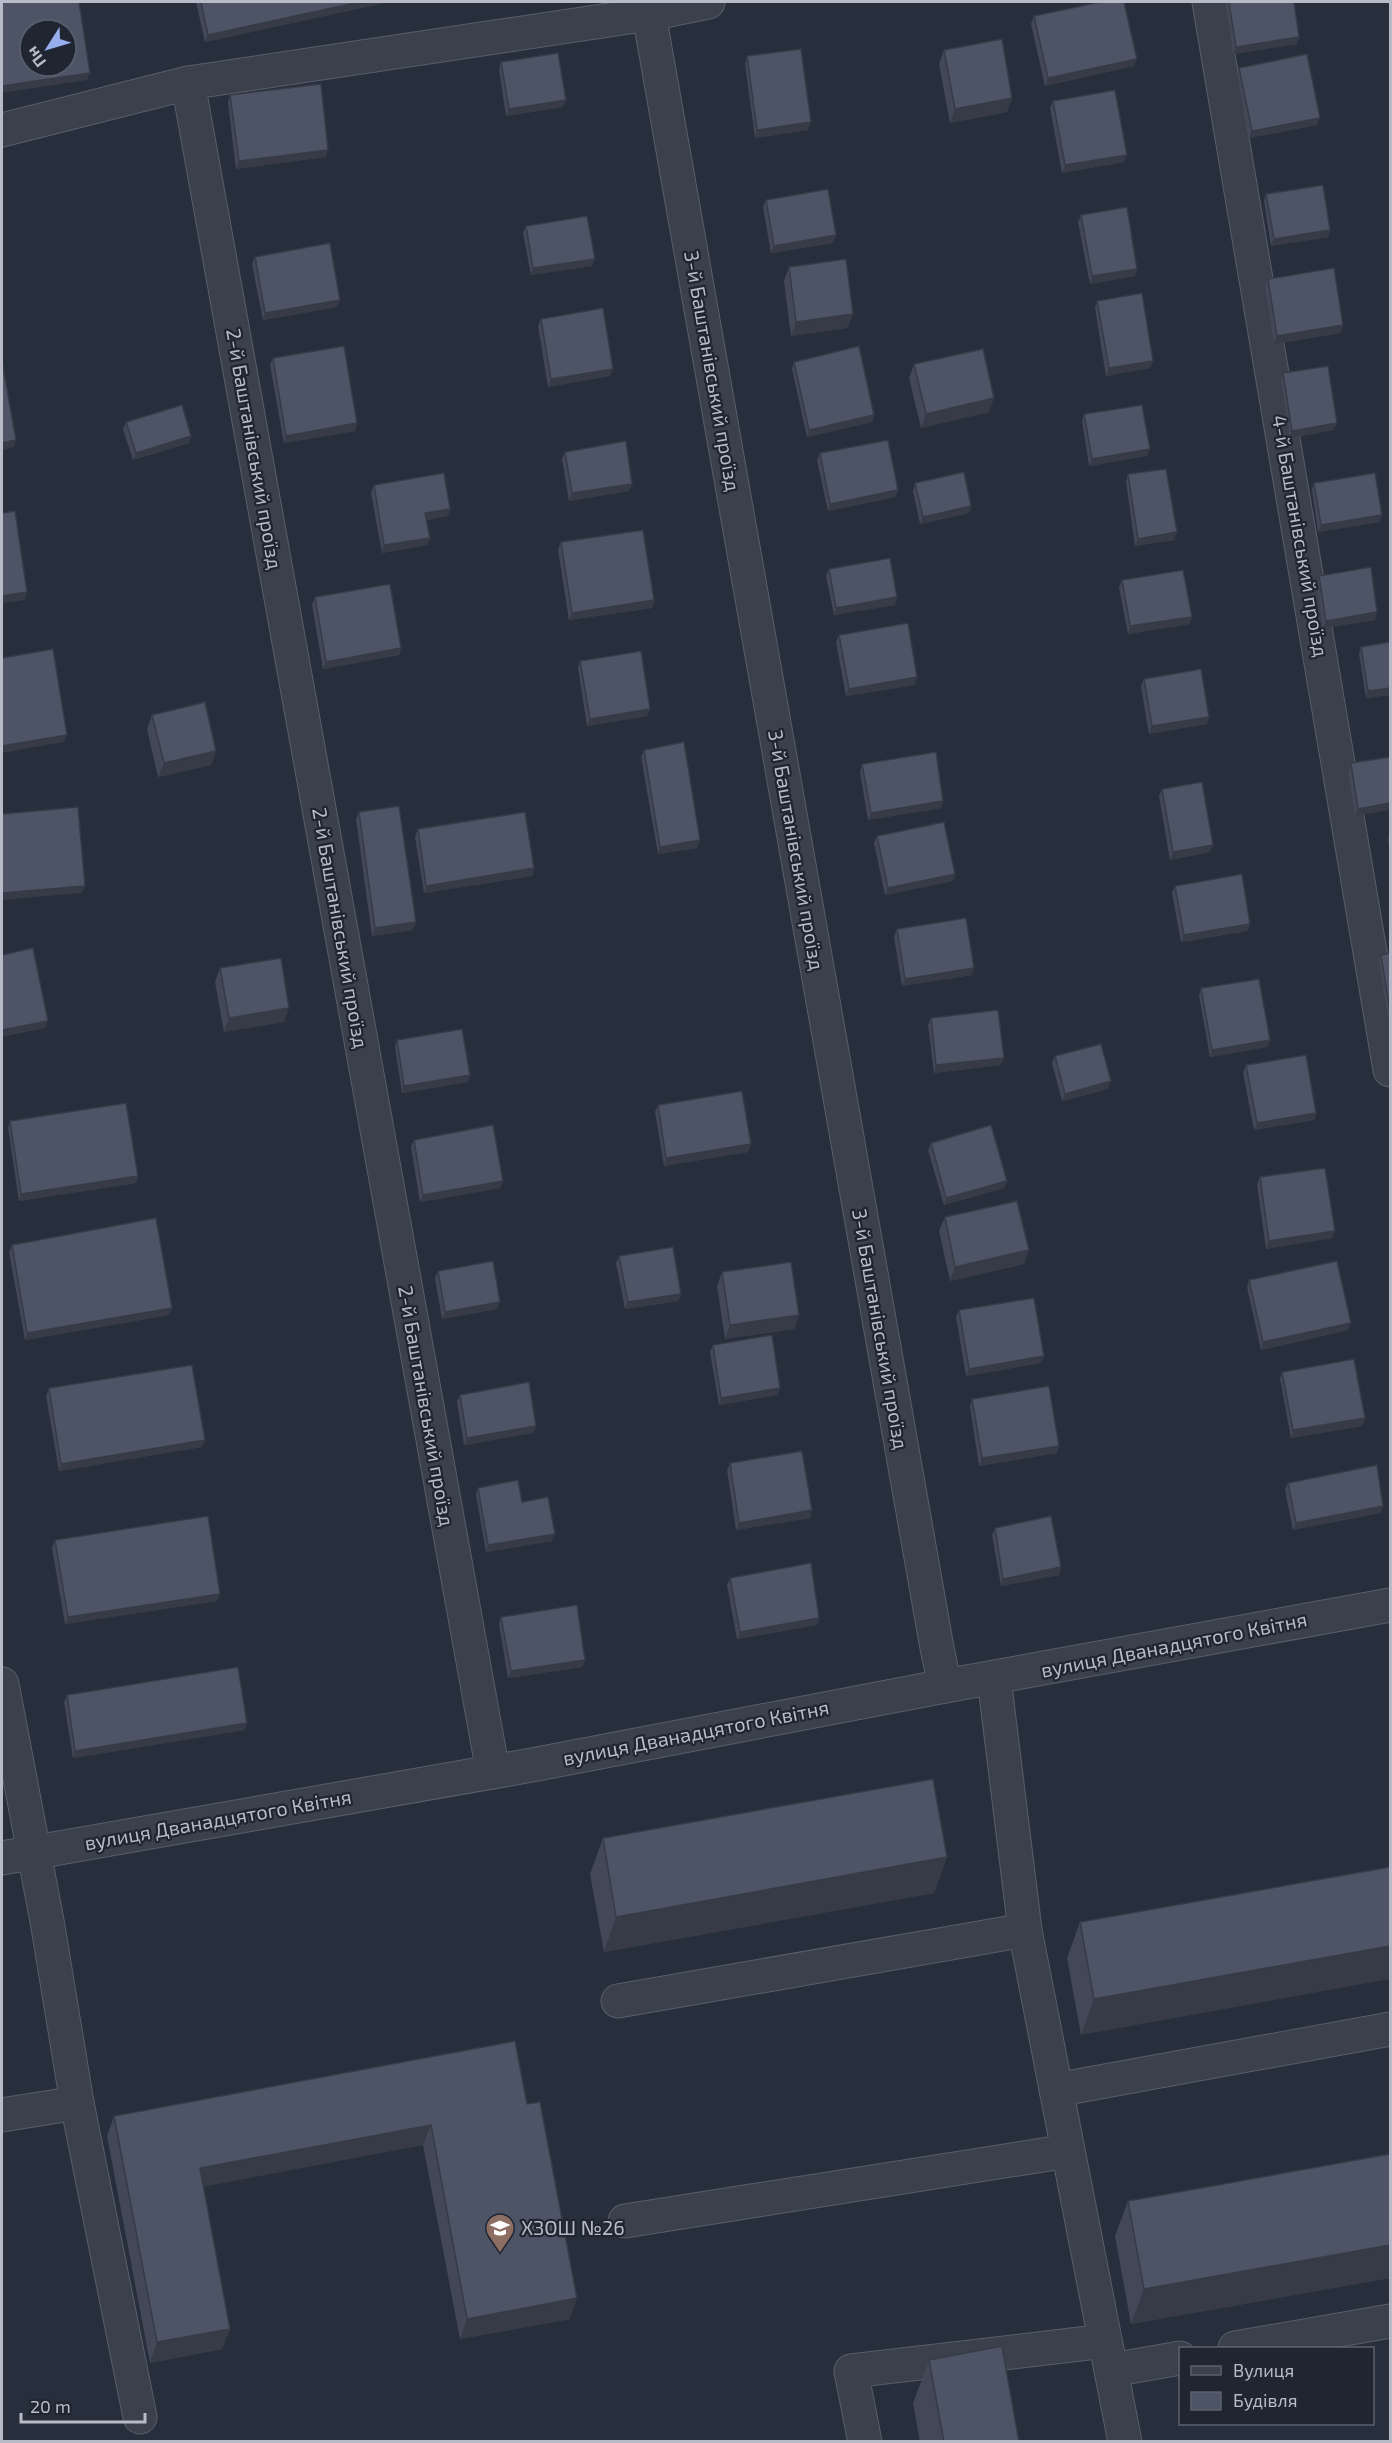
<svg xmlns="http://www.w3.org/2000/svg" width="1392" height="2443" font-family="'Exo 2',sans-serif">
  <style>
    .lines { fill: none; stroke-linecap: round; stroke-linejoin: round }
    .minor-casing { stroke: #595e6b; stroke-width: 35 }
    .minor { stroke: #3b404d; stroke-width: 33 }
    .wall { fill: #424857 }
    .shaded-wall { fill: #363b47 }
    .building { fill: #4d5465; stroke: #363b47; stroke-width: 1.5; fill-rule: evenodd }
    .labels { text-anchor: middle; stroke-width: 4.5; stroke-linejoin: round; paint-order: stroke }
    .street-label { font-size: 20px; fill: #b7bbc8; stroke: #202532 }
    .poi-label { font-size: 20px; fill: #b7bbc8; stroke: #202532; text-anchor: start }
  </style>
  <rect width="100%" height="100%" fill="#272e3c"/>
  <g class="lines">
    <g class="minor-casing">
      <g id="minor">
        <path d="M1209 2 1390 1070"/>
        <path d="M649 14 937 1648 945 1686"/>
        <path d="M188 83 493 1772"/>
        <path d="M2 130 188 83 649 14 708 2"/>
        <path d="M994 1678 1025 1930 1125 2442"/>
        <path d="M2 1684 47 1921 77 2103 140 2417"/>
        <path d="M2 1858 532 1765 945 1686 1390 1605"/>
        <path d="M618 2001 1025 1930"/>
        <path d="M1056 2090 1390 2029"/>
        <path d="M2 2115 77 2103"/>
        <path d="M625 2221 1068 2151"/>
        <path d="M1235 2348 1390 2321"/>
        <path d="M1112 2370 1180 2358"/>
        <path d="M865 2442 851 2371 1105 2341"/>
      </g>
    </g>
    <use href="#minor" class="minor"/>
  </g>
  <g class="wall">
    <path d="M196 2H389L205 42Z"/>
    <path d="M1226 2H1294L1299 37 1297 44 1233 54Z"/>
    <path d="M1034 16 1134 66 1045 86 1031 24Z"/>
    <path d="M944 50 1012 98 1007 112 950 123 939 64Z"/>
    <path d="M747 56 808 130 755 138 745 64Z"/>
    <path d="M501 62 563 107 506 116 499 69Z"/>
    <path d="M1239 68 1317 125 1249 138 1237 75Z"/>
    <path d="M230 95 326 157 236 169 228 103Z"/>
    <path d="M1053 101 1124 162 1062 173 1050 108Z"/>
    <path d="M1266 194 1330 230 1328 237 1271 246 1264 201Z"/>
    <path d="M766 200 833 243 771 253 763 207Z"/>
    <path d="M1081 215 1135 276 1090 284 1078 222Z"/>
    <path d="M526 226 595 259 592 266 531 275 523 233Z"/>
    <path d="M255 257 337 307 263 320 252 264Z"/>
    <path d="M789 267 853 314 847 328 791 336 784 281Z"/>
    <path d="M1268 279 1343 325 1340 333 1274 344 1265 286Z"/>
    <path d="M1097 301 1153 361 1150 368 1106 376 1095 308Z"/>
    <path d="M541 319 610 376 548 387 538 326Z"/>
    <path d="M273 358 357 423 355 431 284 443 270 365Z"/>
    <path d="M794 362 874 415 872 422 807 437 792 369Z"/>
    <path d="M914 364 989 412 921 428 909 378Z"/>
    <path d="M1283 373 1334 430 1290 438 1281 380Z"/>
    <path d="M1084 414 1147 456 1089 466 1082 421Z"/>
    <path d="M126 422 191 436 189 443 133 460 123 429Z"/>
    <path d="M565 452 632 484 629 491 569 501 562 459Z"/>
    <path d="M820 453 898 490 895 497 828 511 817 460Z"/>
    <path d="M1128 474 1177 532 1174 540 1135 546 1126 482Z"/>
    <path d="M915 483 971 506 969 513 920 524 913 491Z"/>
    <path d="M1314 483 1382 515 1379 522 1318 532 1312 490Z"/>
    <path d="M374 485 450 509 448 516 426 520 430 538 427 545 382 553 371 493Z"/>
    <path d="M561 542 654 600 652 608 569 620 558 550Z"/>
    <path d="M829 569 895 605 834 615 826 576Z"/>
    <path d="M1319 576 1375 620 1323 628 1316 583Z"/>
    <path d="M1122 580 1189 624 1128 634 1119 587Z"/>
    <path d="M315 597 401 648 399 655 323 669 312 605Z"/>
    <path d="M839 635 915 685 846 696 836 642Z"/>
    <path d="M1390 642V695L1366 698 1359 654 1361 647Z"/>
    <path d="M580 661 650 709 647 716 587 726 578 668Z"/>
    <path d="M1144 679 1209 717 1206 724 1149 734 1141 686Z"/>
    <path d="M152 715 216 751 211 765 158 777 147 729Z"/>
    <path d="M644 750 697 848 658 854 641 757Z"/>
    <path d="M1390 757 1355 816 1348 771 1351 763Z"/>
    <path d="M862 764 941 808 868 820 860 772Z"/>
    <path d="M1162 789 1210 852 1170 860 1159 796Z"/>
    <path d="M359 812 413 930 372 936 356 819Z"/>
    <path d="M418 829 534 868 532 876 424 893 415 837Z"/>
    <path d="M1390 833V854L1388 839Z"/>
    <path d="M877 836 955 874 953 881 885 895 874 843Z"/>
    <path d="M1175 886 1250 924 1247 931 1181 942 1172 893Z"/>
    <path d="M897 929 972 975 902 986 894 937Z"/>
    <path d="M1390 953V1017L1388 1018 1379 962 1381 955Z"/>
    <path d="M220 968 284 1022 224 1032 215 982Z"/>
    <path d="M1201 988 1270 1040 1267 1047 1210 1057 1199 995Z"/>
    <path d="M931 1018 1001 1065 934 1073 928 1025Z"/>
    <path d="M397 1040 468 1082 402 1093 395 1047Z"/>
    <path d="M1055 1056 1108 1089 1062 1101 1052 1063Z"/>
    <path d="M1246 1065 1316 1113 1314 1120 1254 1130 1243 1073Z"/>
    <path d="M658 1105 748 1152 664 1166 655 1112Z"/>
    <path d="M10 1121 138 1176 136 1183 19 1201 8 1128Z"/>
    <path d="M414 1140 503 1181 500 1188 420 1202 411 1147Z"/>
    <path d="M931 1143 1007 1181 1004 1188 944 1205 928 1150Z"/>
    <path d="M1260 1177 1332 1238 1266 1249 1257 1184Z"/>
    <path d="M945 1217 1029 1250 1024 1264 950 1281 939 1231Z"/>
    <path d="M12 1245 172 1308 169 1315 25 1340 9 1252Z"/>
    <path d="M619 1256 681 1294 678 1301 625 1309 616 1263Z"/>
    <path d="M438 1271 497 1309 442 1319 435 1278Z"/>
    <path d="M722 1272 799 1315 794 1329 725 1339 717 1286Z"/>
    <path d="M1249 1280 1348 1330 1261 1350 1247 1287Z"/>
    <path d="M959 1310 1044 1356 1041 1363 966 1376 956 1317Z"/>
    <path d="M713 1345 778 1395 719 1405 710 1352Z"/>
    <path d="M1282 1372 1365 1418 1362 1426 1291 1438 1280 1379Z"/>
    <path d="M49 1388 202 1447 59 1471 46 1396Z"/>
    <path d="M460 1395 536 1426 533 1433 464 1445 457 1402Z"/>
    <path d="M972 1399 1059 1446 1057 1453 979 1466 970 1407Z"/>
    <path d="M730 1463 812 1510 810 1518 736 1530 727 1470Z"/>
    <path d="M1288 1483 1383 1506 1380 1513 1293 1530 1285 1490Z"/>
    <path d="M478 1488 552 1541 486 1552 476 1495Z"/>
    <path d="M995 1528 1061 1567 1059 1575 1001 1586 992 1535Z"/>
    <path d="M55 1540 220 1594 217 1601 65 1624 52 1548Z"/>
    <path d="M730 1578 819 1618 817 1625 737 1639 727 1585Z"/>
    <path d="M501 1617 585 1660 582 1667 508 1678 499 1624Z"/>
    <path d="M67 1695 245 1730 73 1758 64 1702Z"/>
    <path d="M603 1838 947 1857 934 1893 604 1952 590 1874Z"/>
    <path d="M1390 1867 1081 2035 1067 1958 1080 1922Z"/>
    <path d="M515 2041 570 2319 460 2339 423 2145 203 2186 230 2329 222 2349 150 2363 107 2136 114 2116Z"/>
    <path d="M1390 2154V2278L1131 2324 1115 2236 1128 2201Z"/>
    <path d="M929 2360 1019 2442H920L913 2403Z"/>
  </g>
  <g class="shaded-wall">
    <path d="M359 2H389L205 42 208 35Z"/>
    <path d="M1299 37 1297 44 1233 54 1236 47Z"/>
    <path d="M1137 59 1134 66 1045 86 1048 78Z"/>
    <path d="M90 73 87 80 2 93V86Z"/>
    <path d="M1012 98 1007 112 950 123 955 109Z"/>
    <path d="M566 100 563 107 506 116 509 109Z"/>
    <path d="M1320 118 1317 125 1249 138 1252 131Z"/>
    <path d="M811 122 808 130 755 138 757 130Z"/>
    <path d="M328 150 326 157 236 169 239 161Z"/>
    <path d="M1127 155 1124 162 1062 173 1065 165Z"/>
    <path d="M1330 230 1328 237 1271 246 1274 239Z"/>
    <path d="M836 235 833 243 771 253 774 246Z"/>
    <path d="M595 259 592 266 531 275 533 268Z"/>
    <path d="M1137 269 1135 276 1090 284 1092 276Z"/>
    <path d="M340 300 337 307 263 320 265 313Z"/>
    <path d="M853 314 847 328 791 336 796 322Z"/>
    <path d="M1343 325 1340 333 1274 344 1277 336Z"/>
    <path d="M1153 361 1150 368 1106 376 1109 368Z"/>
    <path d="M613 369 610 376 548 387 551 379Z"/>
    <path d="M994 398 989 412 921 428 926 414Z"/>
    <path d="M874 415 872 422 807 437 809 430Z"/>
    <path d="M357 423 355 431 284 443 286 436Z"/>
    <path d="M1337 423 1334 430 1290 438 1292 431Z"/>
    <path d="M191 436 189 443 133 460 136 453Z"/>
    <path d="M16 440 14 447 2 450V443Z"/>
    <path d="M1150 449 1147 456 1089 466 1092 459Z"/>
    <path d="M632 484 629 491 569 501 572 493Z"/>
    <path d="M898 490 895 497 828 511 830 504Z"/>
    <path d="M971 506 969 513 920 524 923 517Z"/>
    <path d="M450 509 448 516 423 521 425 513Z"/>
    <path d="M1382 515 1379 522 1318 532 1321 525Z"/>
    <path d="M1177 532 1174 540 1135 546 1138 539Z"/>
    <path d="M430 538 427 545 382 553 384 545Z"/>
    <path d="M27 592 25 600 2 603V596Z"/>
    <path d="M897 597 895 605 834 615 836 608Z"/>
    <path d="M654 600 652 608 569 620 572 613Z"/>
    <path d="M1377 612 1375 620 1323 628 1326 621Z"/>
    <path d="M1192 617 1189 624 1128 634 1130 626Z"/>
    <path d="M401 648 399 655 323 669 326 662Z"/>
    <path d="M917 677 915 685 846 696 849 689Z"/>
    <path d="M1390 688V695L1366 698 1368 691Z"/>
    <path d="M650 709 647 716 587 726 590 719Z"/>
    <path d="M1209 717 1206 724 1149 734 1152 726Z"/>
    <path d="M67 735 64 742 2 753V746Z"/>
    <path d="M216 751 211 765 158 777 164 763Z"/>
    <path d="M943 801 941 808 868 820 871 813Z"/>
    <path d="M1390 803V810L1355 816 1358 809Z"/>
    <path d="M700 840 697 848 658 854 660 847Z"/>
    <path d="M1213 845 1210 852 1170 860 1173 852Z"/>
    <path d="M534 868 532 876 424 893 426 886Z"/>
    <path d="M955 874 953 881 885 895 888 888Z"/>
    <path d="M85 886 82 893 2 900V893Z"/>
    <path d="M416 922 413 930 372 936 375 928Z"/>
    <path d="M1250 924 1247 931 1181 942 1184 935Z"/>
    <path d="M974 968 972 975 902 986 905 979Z"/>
    <path d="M289 1008 284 1022 224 1032 229 1018Z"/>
    <path d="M48 1021 45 1028 2 1037V1030Z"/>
    <path d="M1270 1040 1267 1047 1210 1057 1212 1050Z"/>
    <path d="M1004 1058 1001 1065 934 1073 936 1065Z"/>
    <path d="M470 1075 468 1082 402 1093 404 1086Z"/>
    <path d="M1111 1081 1108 1089 1062 1101 1065 1094Z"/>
    <path d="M1316 1113 1314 1120 1254 1130 1257 1123Z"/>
    <path d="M751 1144 748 1152 664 1166 666 1158Z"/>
    <path d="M138 1176 136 1183 19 1201 21 1194Z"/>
    <path d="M503 1181 500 1188 420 1202 423 1195Z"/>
    <path d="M1007 1181 1004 1188 944 1205 946 1198Z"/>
    <path d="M1335 1231 1332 1238 1266 1249 1269 1241Z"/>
    <path d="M1029 1250 1024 1264 950 1281 955 1267Z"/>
    <path d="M681 1294 678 1301 625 1309 628 1302Z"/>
    <path d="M500 1302 497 1309 442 1319 445 1312Z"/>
    <path d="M172 1308 169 1315 25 1340 27 1333Z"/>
    <path d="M799 1315 794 1329 725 1339 730 1325Z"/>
    <path d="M1351 1323 1348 1330 1261 1350 1263 1342Z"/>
    <path d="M1044 1356 1041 1363 966 1376 969 1369Z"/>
    <path d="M780 1388 778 1395 719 1405 721 1398Z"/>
    <path d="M1365 1418 1362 1426 1291 1438 1293 1430Z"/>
    <path d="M536 1426 533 1433 464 1445 467 1438Z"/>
    <path d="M205 1440 202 1447 59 1471 61 1464Z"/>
    <path d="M1059 1446 1057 1453 979 1466 982 1458Z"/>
    <path d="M1383 1506 1380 1513 1293 1530 1296 1523Z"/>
    <path d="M812 1510 810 1518 736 1530 739 1523Z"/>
    <path d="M555 1534 552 1541 486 1552 488 1545Z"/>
    <path d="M1061 1567 1059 1575 1001 1586 1003 1579Z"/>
    <path d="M220 1594 217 1601 65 1624 68 1617Z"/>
    <path d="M819 1618 817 1625 737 1639 740 1632Z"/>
    <path d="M585 1660 582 1667 508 1678 511 1671Z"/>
    <path d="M247 1723 245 1730 73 1758 75 1751Z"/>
    <path d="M947 1857 934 1893 604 1952 616 1917Z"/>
    <path d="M1390 1946V1979L1081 2035 1094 1999Z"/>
    <path d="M431 2125 423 2145 192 2189 200 2168Z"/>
    <path d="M1390 2245V2278L1131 2324 1144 2289Z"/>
    <path d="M577 2298 570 2319 460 2339 467 2319Z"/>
    <path d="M230 2329 222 2349 150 2363 157 2342Z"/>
  </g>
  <g class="building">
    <path d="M2 2H79L90 73 2 86ZM30 30H66V66H30Z"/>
    <path d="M201 2H359L208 35Z"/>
    <path d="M1100 2H1124L1137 59 1048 78 1034 16Z"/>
    <path d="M1229 2H1294L1299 37 1236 47Z"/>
    <path d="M1002 39 1012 98 955 109 944 50Z"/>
    <path d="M801 49 811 122 757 130 747 56Z"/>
    <path d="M558 53 566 100 509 109 501 62Z"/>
    <path d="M1307 54 1320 118 1252 131 1239 68Z"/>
    <path d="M321 84 328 150 239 161 230 95Z"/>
    <path d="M1115 90 1127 155 1065 165 1053 101Z"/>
    <path d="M1323 185 1330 230 1274 239 1266 194Z"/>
    <path d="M828 189 836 235 774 246 766 200Z"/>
    <path d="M1127 207 1137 269 1092 276 1081 215Z"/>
    <path d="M587 216 595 259 533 268 526 226Z"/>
    <path d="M330 243 340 300 265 313 255 257Z"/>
    <path d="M846 259 853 314 796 322 789 267Z"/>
    <path d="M1334 268 1343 325 1277 336 1268 279Z"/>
    <path d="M1142 293 1153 361 1109 368 1097 301Z"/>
    <path d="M603 308 613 369 551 379 541 319Z"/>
    <path d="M344 346 357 423 286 436 273 358Z"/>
    <path d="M859 346 874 415 809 430 794 362Z"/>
    <path d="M983 349 994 398 926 414 914 364Z"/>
    <path d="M2 361 16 440 2 443Z"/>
    <path d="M1328 366 1337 423 1292 431 1283 373Z"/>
    <path d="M182 405 191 436 136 453 126 422Z"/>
    <path d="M1142 405 1150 449 1092 459 1084 414Z"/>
    <path d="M888 440 898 490 830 504 820 453Z"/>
    <path d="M626 441 632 484 572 493 565 452Z"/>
    <path d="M1166 469 1177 532 1138 539 1128 474Z"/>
    <path d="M964 472 971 506 923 517 915 483Z"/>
    <path d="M444 473 450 509 425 513 430 538 384 545 374 485Z"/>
    <path d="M1375 473 1382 515 1321 525 1314 483Z"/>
    <path d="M15 511 27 592 2 596V513Z"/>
    <path d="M643 530 654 600 572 613 561 542Z"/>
    <path d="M890 558 897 597 836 608 829 569Z"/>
    <path d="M1371 567 1377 612 1326 621 1319 576Z"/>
    <path d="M1183 570 1192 617 1130 626 1122 580Z"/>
    <path d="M390 584 401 648 326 662 315 597Z"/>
    <path d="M908 623 917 677 849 689 839 635Z"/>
    <path d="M1390 642V688L1368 691 1361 647Z"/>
    <path d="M53 649 67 735 2 746V658Z"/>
    <path d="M641 651 650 709 590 719 580 661Z"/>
    <path d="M1201 669 1209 717 1152 726 1144 679Z"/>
    <path d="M205 702 216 751 164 763 152 715Z"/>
    <path d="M684 742 700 840 660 847 644 750Z"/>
    <path d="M936 752 943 801 871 813 862 764Z"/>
    <path d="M1390 757V803L1358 809 1351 763Z"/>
    <path d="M1202 782 1213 845 1173 852 1162 789Z"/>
    <path d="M399 806 416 922 375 928 359 812Z"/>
    <path d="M78 807 85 886 2 893V814Z"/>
    <path d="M525 812 534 868 426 886 418 829Z"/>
    <path d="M944 822 955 874 888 888 877 836Z"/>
    <path d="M1242 874 1250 924 1184 935 1175 886Z"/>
    <path d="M966 918 974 968 905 979 897 929Z"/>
    <path d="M33 948 48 1021 2 1030V955Z"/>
    <path d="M1390 953V1011L1381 955Z"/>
    <path d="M281 958 289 1008 229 1018 220 968Z"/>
    <path d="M1259 979 1270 1040 1212 1050 1201 988Z"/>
    <path d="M998 1010 1004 1058 936 1065 931 1018Z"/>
    <path d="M462 1029 470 1075 404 1086 397 1040Z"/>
    <path d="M1101 1044 1111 1081 1065 1094 1055 1056Z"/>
    <path d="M1306 1055 1316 1113 1257 1123 1246 1065Z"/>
    <path d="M742 1091 751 1144 666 1158 658 1105Z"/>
    <path d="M126 1103 138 1176 21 1194 10 1121Z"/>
    <path d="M493 1125 503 1181 423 1195 414 1140Z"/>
    <path d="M991 1125 1007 1181 946 1198 931 1143Z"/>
    <path d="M1325 1168 1335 1231 1269 1241 1260 1177Z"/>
    <path d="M1017 1201 1029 1250 955 1267 945 1217Z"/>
    <path d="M156 1218 172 1308 27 1333 12 1245Z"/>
    <path d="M673 1247 681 1294 628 1302 619 1256Z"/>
    <path d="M493 1261 500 1302 445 1312 438 1271Z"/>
    <path d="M1337 1261 1351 1323 1263 1342 1249 1280Z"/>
    <path d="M791 1262 799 1315 730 1325 722 1272Z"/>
    <path d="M1034 1298 1044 1356 969 1369 959 1310Z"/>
    <path d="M772 1335 780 1388 721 1398 713 1345Z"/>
    <path d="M1354 1359 1365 1418 1293 1430 1282 1372Z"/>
    <path d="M192 1365 205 1440 61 1464 49 1388Z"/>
    <path d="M529 1382 536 1426 467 1438 460 1395Z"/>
    <path d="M1049 1386 1059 1446 982 1458 972 1399Z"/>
    <path d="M802 1451 812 1510 739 1523 730 1463Z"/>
    <path d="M1377 1465 1383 1506 1296 1523 1288 1483Z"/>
    <path d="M518 1480 522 1502 548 1497 555 1534 488 1545 478 1488Z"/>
    <path d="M208 1516 220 1594 68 1617 55 1540Z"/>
    <path d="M1051 1516 1061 1567 1003 1579 995 1528Z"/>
    <path d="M811 1563 819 1618 740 1632 730 1578Z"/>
    <path d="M577 1605 585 1660 511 1671 501 1617Z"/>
    <path d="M238 1667 247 1723 75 1751 67 1695Z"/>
    <path d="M933 1779 947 1857 616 1917 603 1838Z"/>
    <path d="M1390 1867V1946L1094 1999 1080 1922Z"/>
    <path d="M515 2041 527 2104 540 2102 577 2298 467 2319 431 2125 200 2168 230 2329 157 2342 114 2116Z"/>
    <path d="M1390 2154V2245L1144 2289 1128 2201Z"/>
    <path d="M1002 2346 1019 2442H944L929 2360Z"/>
  </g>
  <defs>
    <g id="school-pin" transform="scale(1.5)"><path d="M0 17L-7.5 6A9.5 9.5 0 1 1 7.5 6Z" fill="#8d6e63" stroke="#202532"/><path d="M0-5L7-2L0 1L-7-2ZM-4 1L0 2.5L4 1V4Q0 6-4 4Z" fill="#fff"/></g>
  </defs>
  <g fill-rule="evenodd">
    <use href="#school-pin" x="500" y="2228"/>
  </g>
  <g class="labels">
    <g class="street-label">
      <text transform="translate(712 371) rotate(80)" y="7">3-й Баштанівський проїзд</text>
      <text transform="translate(254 449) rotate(80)" y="7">2-й Баштанівський проїзд</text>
      <text transform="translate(1300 536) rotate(80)" y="7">4-й Баштанівський проїзд</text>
      <text transform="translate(796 850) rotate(80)" y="7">3-й Баштанівський проїзд</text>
      <text transform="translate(340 928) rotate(80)" y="7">2-й Баштанівський проїзд</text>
      <text transform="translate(880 1329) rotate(80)" y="7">3-й Баштанівський проїзд</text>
      <text transform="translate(426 1406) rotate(80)" y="7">2-й Баштанівський проїзд</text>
      <text transform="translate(1174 1645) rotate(-11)" y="7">вулиця Дванадцятого Квітня</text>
      <text transform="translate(696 1733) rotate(-11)" y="7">вулиця Дванадцятого Квітня</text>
      <text transform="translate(218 1820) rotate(-10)" y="7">вулиця Дванадцятого Квітня</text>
    </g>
    <g class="poi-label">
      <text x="521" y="2235">ХЗОШ №26</text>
    </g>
  </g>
  <rect width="1392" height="2443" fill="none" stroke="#b7bbc8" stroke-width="6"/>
  <rect x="1179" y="2347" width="195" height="78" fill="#202532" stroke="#5c616e" stroke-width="1.5"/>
  <rect x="1191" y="2366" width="30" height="9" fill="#3b404d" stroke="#5c616e" stroke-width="1.5"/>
  <text x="1233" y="2377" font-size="18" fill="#b7bbc8">Вулиця</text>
  <rect x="1191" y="2392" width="30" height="18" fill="#4d5465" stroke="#5c616e" stroke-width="1.5"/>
  <text x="1233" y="2407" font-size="18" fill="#b7bbc8">Будівля</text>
  <g transform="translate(48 48) rotate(233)"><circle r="28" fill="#202532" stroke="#5c616e" stroke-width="1.5"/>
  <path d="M0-4.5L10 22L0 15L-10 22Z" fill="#96aeee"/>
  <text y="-9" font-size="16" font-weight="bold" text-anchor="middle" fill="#b7bbc8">Пн</text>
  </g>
  <path d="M21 2413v9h124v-9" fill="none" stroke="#b7bbc8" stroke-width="3"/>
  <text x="30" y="2413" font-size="18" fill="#b7bbc8" stroke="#202532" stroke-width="4.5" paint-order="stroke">20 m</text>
</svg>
